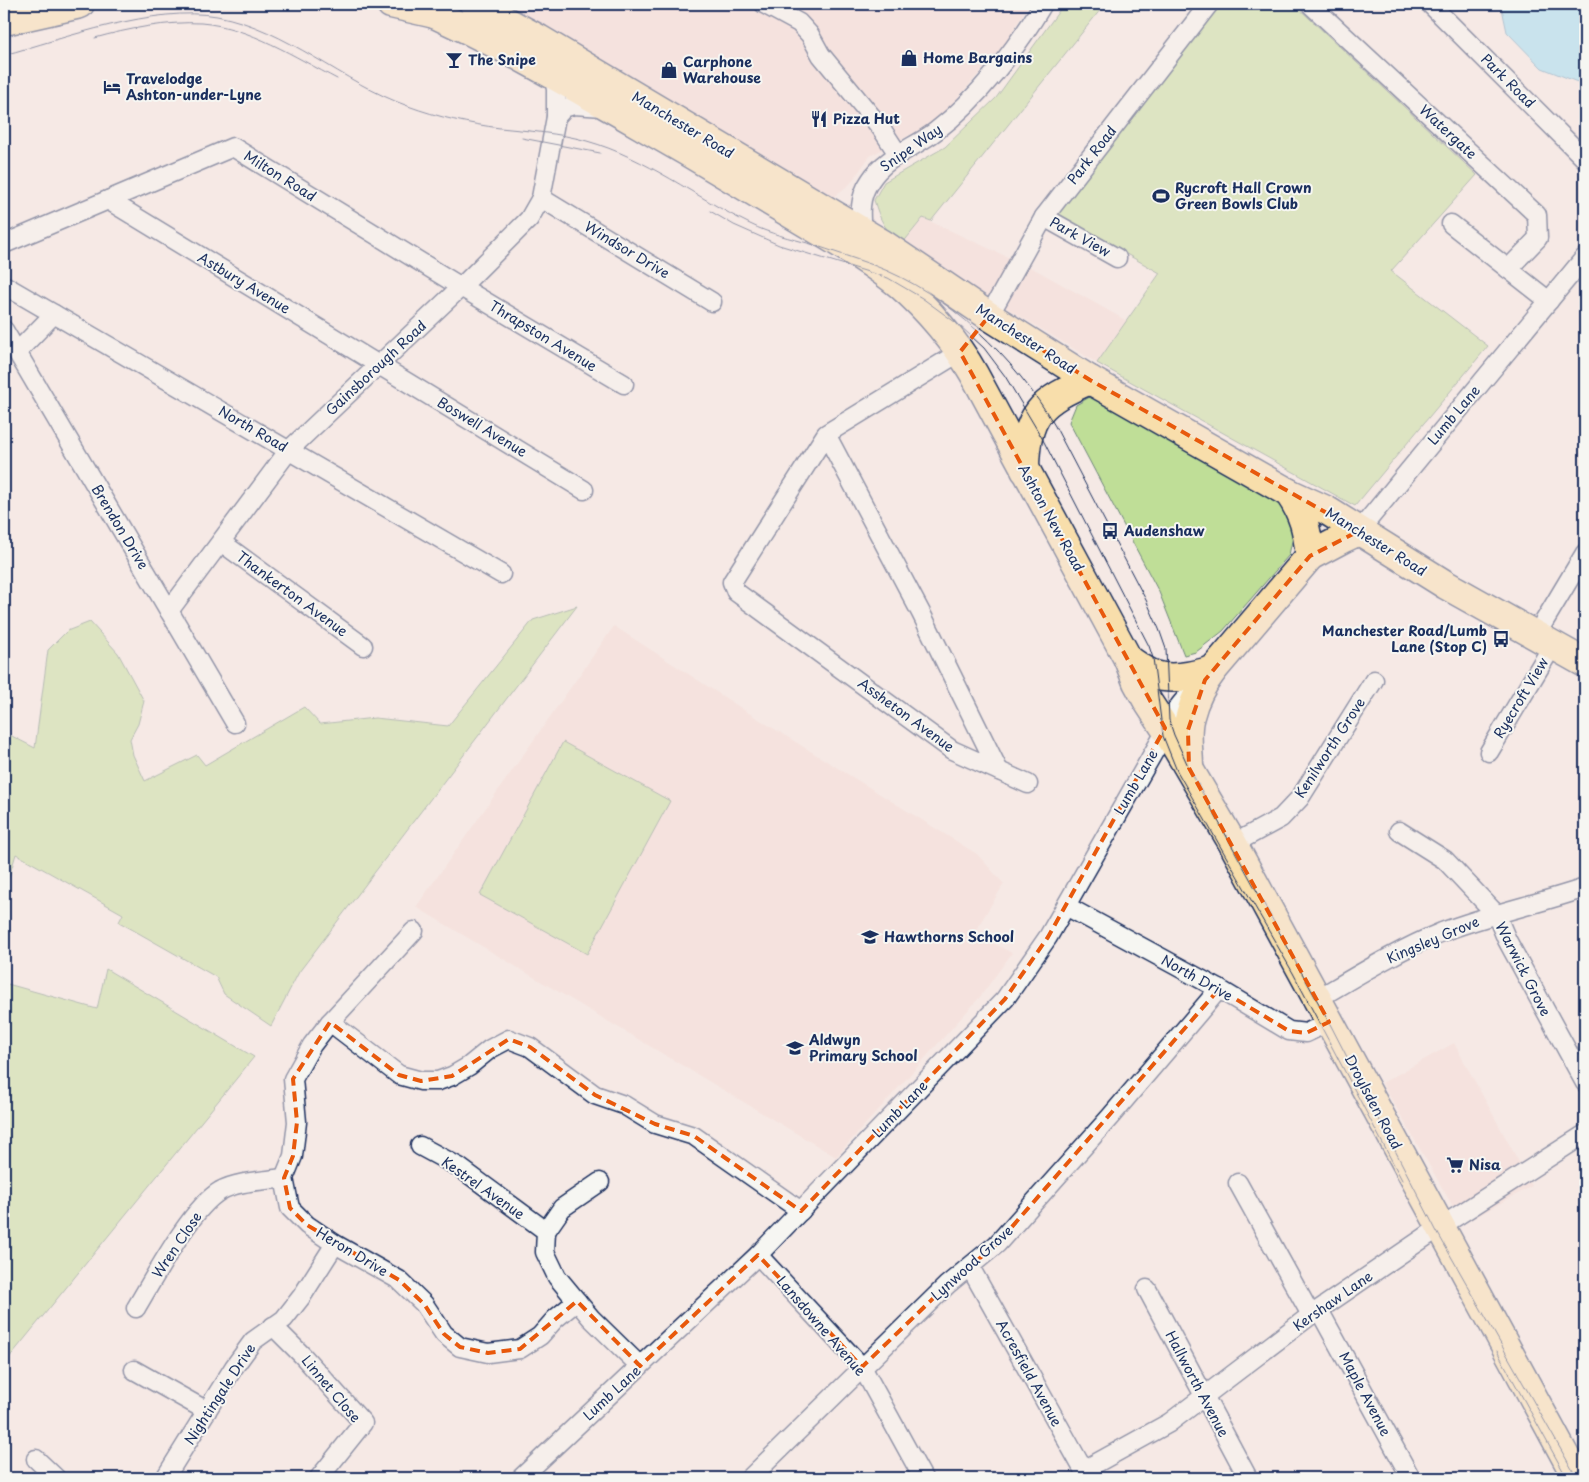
<svg xmlns="http://www.w3.org/2000/svg" width="1589" height="1482" font-family="'Playpen Sans',sans-serif">
  <style>
    .built { fill: #f4dad5 }
    .green { fill: #bfde97; stroke: #6d867a }
    .water { fill: #93dcf5; stroke: #6397b9 }
    .lines { fill: none; stroke-linecap: round; stroke-linejoin: round }
    .minor-casing { stroke: #1b2f5e; stroke-width: 21 }
    .primary-casing { stroke: #1b2f5e; stroke-width: 31 }
    .trunk-casing { stroke: #1b2f5e; stroke-width: 31 }
    .minor { stroke: #f6f6f2; stroke-width: 18 }
    .primary { stroke: #f8deab; stroke-width: 28 }
    .trunk { stroke: #f8deab; stroke-width: 28 }
    .tram { stroke: #1b2f5e; stroke-width: 1 }
    .marked { fill: none; stroke: #e8590c; stroke-width: 4; stroke-dasharray: 10 6; stroke-linejoin: round }
    .labels { text-anchor: middle; stroke-width: 4; stroke-linejoin: round; paint-order: stroke }
    .poi-label { font-size: 14px; font-weight: bold; fill: #1b2f5e; stroke: #f6f6f2; text-anchor: start }
    .street-label { font-size: 14px; fill: #1b2f5e; stroke: #f6f6f2 }
  </style>
  <rect width="100%" height="100%" fill="#f5e9e5"/>
  <filter id="ink" filterUnits="userSpaceOnUse"><feTurbulence type="fractalNoise" baseFrequency=".02" numOctaves="2"/><feDisplacementMap in="SourceGraphic" scale="10" xChannelSelector="R" yChannelSelector="G"/><feConvolveMatrix kernelMatrix="1 2 1 2 8 2 1 2 1" color-interpolation-filters="sRGB"/></filter>
  <g filter="url(#ink)">
    <g class="built">
      <path d="M493 4H1029L1005 44 938 120 870 156 850 184 832 198Z"/>
      <path d="M923 218 1038 271 1127 321 1097 363 902 244Z"/>
      <path d="M614 626 752 715 977 854 1004 884 974 933 1012 953 980 997 836 1157 416 907Z"/>
      <path d="M1454 1043 1532 1186 1463 1224 1382 1083Z"/>
    </g>
    <g class="green">
      <path d="M1064 4H1105L931 221 923 218 902 244C885 231 880 220 874 200L884 182 945 147 996 98Z"/>
      <path d="M1220 4H1294L1477 175 1391 271 1488 346 1355 506 1097 363 1160 273 1057 215Z"/>
      <path d="M1093 395 1278 499 1290 512 1293 536 1289 555 1223 631 1196 652 1184 655 1159 592 1069 422 1076 405Z"/>
      <path d="M577 606 299 972 271 1026 224 994 216 977 119 922 123 914 16 854 6 887 4 888V732L35 748 48 650 67 631 90 622 118 653 144 701 138 724 130 739 133 755 145 781 197 755 205 765 304 707 320 724 375 718 448 726 533 620Z"/>
      <path d="M563 742 670 801 587 954 480 895Z"/>
      <path d="M106 969 254 1057 4 1364V983L97 1009Z"/>
    </g>
    <path class="water" d="M1501 4H1573L1585 19V85L1542 68 1507 32Z"/>
    <g class="lines">
      <g class="minor-casing">
        <g id="minor">
          <path d="M764 4 799 23 810 35 821 55 881 128 898 154"/>
          <path d="M1310 4 1537 215 1538 238 1508 269"/>
          <path d="M1430 4 1585 159"/>
          <path d="M556 117 564 108 574 105 603 107"/>
          <path d="M541 198 712 302"/>
          <path d="M108 200 584 490"/>
          <path d="M1044 217 1117 258"/>
          <path d="M1451 224 1549 301"/>
          <path d="M862 232C860 213 859 197 870 181 886 156 914 148 936 131 977 100 1017 48 1043 4"/>
          <path d="M4 244 233 147 461 287 624 384"/>
          <path d="M4 285 501 574"/>
          <path d="M989 316 1044 217 1209 4"/>
          <path d="M4 330 235 723"/>
          <path d="M17 352 54 314"/>
          <path d="M826 434 921 613 999 771 952 750 736 592 732 582 826 434 960 352"/>
          <path d="M1359 531 1585 257"/>
          <path d="M221 542 363 646"/>
          <path d="M169 611 289 450 461 287 529 219 541 198 556 117V89L553 75"/>
          <path d="M1536 635 1585 553"/>
          <path d="M1489 752 1553 645"/>
          <path d="M999 771 1028 784"/>
          <path d="M1399 831 1445 860 1496 914 1507 940 1585 1083"/>
          <path d="M1233 844 1281 818 1300 798 1374 680"/>
          <path d="M1066 906 1219 989 1289 1031 1306 1033 1329 1022"/>
          <path d="M414 931 330 1022 312 1045 293 1079 297 1122 293 1156 284 1178 290 1208 307 1225 335 1244 399 1280 424 1304 444 1334 460 1347 488 1353 520 1349 540 1336 555 1319 577 1301"/>
          <path d="M1317 999C1358 975 1398 950 1442 932 1489 914 1538 904 1585 888"/>
          <path d="M330 1022 399 1075 421 1081H438L452 1076 469 1066 490 1049 509 1039 530 1047 595 1095 624 1105 655 1124 694 1136 801 1211"/>
          <path d="M420 1146 459 1167 546 1231 545 1252 557 1277 591 1318 640 1366"/>
          <path d="M1238 1183 1311 1315"/>
          <path d="M546 1231 562 1208 600 1182"/>
          <path d="M758 1255 862 1367 923 1478"/>
          <path d="M970 1267 1088 1478"/>
          <path d="M1147 1289 1248 1478"/>
          <path d="M136 1308C154 1278 191 1208 220 1191 238 1181 264 1181 284 1178"/>
          <path d="M1319 1310 1411 1478"/>
          <path d="M273 1326 303 1356 363 1423 319 1478"/>
          <path d="M134 1370 207 1411"/>
          <path d="M36 1459 56 1478"/>
          <path d="M1084 1470 1169 1423 1311 1315 1440 1227 1585 1134"/>
          <path d="M165 1478 234 1367 253 1341 284 1319 302 1296 335 1244"/>
          <path d="M521 1478 758 1255 1005 999 1048 937 1163 736C1170 717 1180 702 1195 689"/>
          <path d="M750 1478 947 1285 997 1244 1110 1117 1219 989"/>
        </g>
      </g>
      <g class="primary-casing">
        <g id="primary">
          <path d="M391 4 435 14"/>
          <path d="M1128 659 1137 682 1148 702 1165 728 1233 844 1577 1478"/>
          <path d="M1189 767C1189 751 1185 731 1190 716 1194 700 1203 683 1213 670"/>
        </g>
      </g>
      <g class="trunk-casing">
        <g id="trunk">
          <path d="M412 4C509 46 600 102 691 154 730 177 769 201 808 224 839 243 871 261 899 284 927 308 956 342 974 374L1128 659C1137 665 1146 672 1155 675 1173 681 1196 675 1213 670L1310 556 1344 538 1359 531"/>
          <path d="M474 4 539 39 883 244 989 316 1090 380 1289 493 1326 510 1446 585 1585 663"/>
          <path d="M4 21 80 4"/>
          <path d="M1025 470C1025 414 1041 401 1090 380"/>
          <path d="M1289 493C1304 515 1307 530 1310 556"/>
        </g>
      </g>
      <use href="#minor" class="minor"/>
      <use href="#primary" class="primary"/>
      <use href="#trunk" class="trunk"/>
      <g class="tram">
        <path d="M95 38C127 29 168 21 201 23 250 27 295 57 337 79"/>
        <path d="M4 55C65 38 155 5 217 16 288 29 342 83 408 106 438 117 469 124 500 128 529 131 559 133 587 141 647 158 695 197 750 224 770 234 790 238 811 244 832 251 853 258 873 265 948 293 1015 358 1055 426L1147 602 1159 629 1166 649 1169 720 1174 735 1189 768 1329 1022 1436 1230 1577 1478"/>
        <path d="M522 138 600 153"/>
        <path d="M710 211 734 225 779 245 888 278 922 298 959 325 984 348 1005 376 1042 438 1149 646 1153 658 1163 736 1177 771 1293 973 1402 1180"/>
        <path d="M1497 1351 1567 1478"/>
      </g>
    </g>
  </g>
  <path d="M0 0H1589V1482H0ZM989 316 1090 380 1359 531 1310 556 1205 680 1188 730 1189 768 1329 1022 1306 1033 1289 1031 1219 989 997 1244 947 1285 862 1367 758 1255 640 1366 577 1301 520 1349 488 1353 460 1347 444 1334 424 1304 399 1280 307 1225 290 1208 284 1178 293 1156 297 1122 293 1079 330 1022 399 1075 421 1081 452 1076 509 1039 530 1047 595 1095 655 1124 694 1136 801 1211 1005 999 1048 937 1165 728 960 352Z" fill="#f5e9e5" fill-opacity=".55" fill-rule="evenodd"/>
  <path class="marked" d="M989 316 1090 380 1359 531 1310 556 1205 680 1188 730 1189 768 1329 1022 1306 1033 1289 1031 1219 989 997 1244 947 1285 862 1367 758 1255 640 1366 577 1301 520 1349 488 1353 460 1347 444 1334 424 1304 399 1280 307 1225 290 1208 284 1178 293 1156 297 1122 293 1079 330 1022 399 1075 421 1081 452 1076 509 1039 530 1047 595 1095 655 1124 694 1136 801 1211 1005 999 1048 937 1165 728 960 352Z"/>
  <defs>
    <g id="shop-bare" transform="scale(1.35)"><path d="M-5-2.5h2.3a2.7 3.5 0 0 1 5.4 0H5L5.5 6h-11ZM-1.5-2.5h3a1.5 2.3 0 0 0-3 0Z" fill="#1b2f5e" stroke="#f6f6f2" stroke-width="2.5" paint-order="stroke"/></g>
    <g id="bar-bare" transform="scale(1.35)"><path d="M-6-5H6L.8 .8V4.5H3.5V6h-7V4.5H-.8V.8Z" fill="#1b2f5e" stroke="#f6f6f2" stroke-width="2.5" paint-order="stroke"/></g>
    <g id="hotel-bare" transform="scale(1.35)"><path d="M-6-4.5h1.5V1H6V5H4.5V3h-9V5H-6ZM-4 0a1.8 1.8 0 1 1 3.6 0ZM.5 0V-2.5h3Q6-2.5 6 0Z" fill="#1b2f5e" stroke="#f6f6f2" stroke-width="2.5" paint-order="stroke"/></g>
    <g id="restaurant-bare" transform="scale(1.35)"><path d="M-5-6h1v4h1v-4h1v4h1v-4h1v5L-1.5 .5V6h-2V.5L-5-1ZM5-6V6H3V1.5H1.5Q1.5-4 5-6Z" fill="#1b2f5e" stroke="#f6f6f2" stroke-width="2.5" paint-order="stroke"/></g>
    <g id="stadium-bare" transform="scale(1.35)"><path d="M0-5a6.5 5 0 1 0 0 10a6.5 5 0 1 0 0-10ZM-3.5-1.8h7v3.6h-7Z" fill="#1b2f5e" stroke="#f6f6f2" stroke-width="2.5" paint-order="stroke"/></g>
    <g id="bus-bare" transform="scale(1.35)"><path d="M-5-6H5V4H4V6H2V4H-2V6H-4V4H-5ZM-3.5-4V0h7V-4ZM-3.5 1.2v1.5H-2V1.2ZM2 1.2v1.5H3.5V1.2Z" fill="#1b2f5e" stroke="#f6f6f2" stroke-width="2.5" paint-order="stroke"/></g>
    <g id="school-bare" transform="scale(1.35)"><path d="M0-5L7-2L0 1L-7-2ZM-4 1L0 2.5L4 1V4Q0 6-4 4Z" fill="#1b2f5e" stroke="#f6f6f2" stroke-width="2.5" paint-order="stroke"/></g>
    <g id="supermarket-bare" transform="scale(1.35)"><path d="M-6-5.5h2.5l.6 2H6L4.5 2H-2.5L-4.4-4H-6ZM-1.5 3.2a1.3 1.3 0 1 0 .1 0ZM3 3.2a1.3 1.3 0 1 0 .1 0Z" fill="#1b2f5e" stroke="#f6f6f2" stroke-width="2.5" paint-order="stroke"/></g>
  </defs>
  <g fill-rule="evenodd">
    <use href="#shop-bare" x="909" y="58"/>
    <use href="#bar-bare" x="454" y="60"/>
    <use href="#shop-bare" x="669" y="70"/>
    <use href="#hotel-bare" x="112" y="87"/>
    <use href="#restaurant-bare" x="819" y="119"/>
    <use href="#stadium-bare" x="1161" y="196"/>
    <use href="#bus-bare" x="1110" y="531"/>
    <use href="#bus-bare" x="1501" y="639"/>
    <use href="#school-bare" x="870" y="937"/>
    <use href="#school-bare" x="795" y="1048"/>
    <use href="#supermarket-bare" x="1455" y="1165"/>
  </g>
  <g class="labels">
    <g class="poi-label">
      <text x="923" y="63">Home Bargains</text>
      <text x="468" y="65">The Snipe</text>
      <text x="683" y="67">Carphone<tspan x="683" dy="16">Warehouse</tspan></text>
      <text x="126" y="84">Travelodge<tspan x="126" dy="16">Ashton-under-Lyne</tspan></text>
      <text x="833" y="124">Pizza Hut</text>
      <text x="1175" y="193">Rycroft Hall Crown<tspan x="1175" dy="16">Green Bowls Club</tspan></text>
      <text x="1124" y="536">Audenshaw</text>
      <text x="1487" y="636" text-anchor="end">Manchester Road/Lumb<tspan x="1487" dy="16">Lane (Stop C)</tspan></text>
      <text x="884" y="942">Hawthorns School</text>
      <text x="809" y="1045">Aldwyn<tspan x="809" dy="16">Primary School</tspan></text>
      <text x="1469" y="1170">Nisa</text>
    </g>
    <g class="street-label">
      <text transform="translate(1508 81) rotate(45)" y="5">Park Road</text>
      <text transform="translate(683 125) rotate(31)" y="5">Manchester Road</text>
      <text transform="translate(1448 132) rotate(43)" y="5">Watergate</text>
      <text transform="translate(911 148) rotate(-35)" y="5">Snipe Way</text>
      <text transform="translate(1092 155) rotate(-52)" y="5">Park Road</text>
      <text transform="translate(280 176) rotate(32)" y="5">Milton Road</text>
      <text transform="translate(1080 237) rotate(29)" y="5">Park View</text>
      <text transform="translate(627 250) rotate(31)" y="5">Windsor Drive</text>
      <text transform="translate(244 283) rotate(31)" y="5">Astbury Avenue</text>
      <text transform="translate(543 336) rotate(31)" y="5">Thrapston Avenue</text>
      <text transform="translate(1026 339) rotate(33)" y="5">Manchester Road</text>
      <text transform="translate(376 368) rotate(-43)" y="5">Gainsborough Road</text>
      <text transform="translate(1454 415) rotate(-50)" y="5">Lumb Lane</text>
      <text transform="translate(482 427) rotate(31)" y="5">Boswell Avenue</text>
      <text transform="translate(253 429) rotate(30)" y="5">North Road</text>
      <text transform="translate(1051 518) rotate(61)" y="5">Ashton New Road</text>
      <text transform="translate(120 527) rotate(59)" y="5">Brendon Drive</text>
      <text transform="translate(1376 542) rotate(32)" y="5">Manchester Road</text>
      <text transform="translate(292 594) rotate(36)" y="5">Thankerton Avenue</text>
      <text transform="translate(1521 698) rotate(-59)" y="5">Ryecroft View</text>
      <text transform="translate(906 715) rotate(36)" y="5">Assheton Avenue</text>
      <text transform="translate(1330 748) rotate(-57)" y="5">Kenilworth Grove</text>
      <text transform="translate(1136 782) rotate(-60)" y="5">Lumb Lane</text>
      <text transform="translate(1433 940) rotate(-23)" y="5">Kingsley Grove</text>
      <text transform="translate(1523 969) rotate(63)" y="5">Warwick Grove</text>
      <text transform="translate(1197 978) rotate(29)" y="5">North Drive</text>
      <text transform="translate(1373 1102) rotate(62)" y="5">Droylsden Road</text>
      <text transform="translate(900 1109) rotate(-46)" y="5">Lumb Lane</text>
      <text transform="translate(483 1188) rotate(35)" y="5">Kestrel Avenue</text>
      <text transform="translate(177 1245) rotate(-56)" y="5">Wren Close</text>
      <text transform="translate(352 1252) rotate(31)" y="5">Heron Drive</text>
      <text transform="translate(972 1263) rotate(-42)" y="5">Lynwood Grove</text>
      <text transform="translate(1333 1301) rotate(-35)" y="5">Kershaw Lane</text>
      <text transform="translate(821 1326) rotate(49)" y="5">Lansdowne Avenue</text>
      <text transform="translate(1029 1373) rotate(61)" y="5">Acresfield Avenue</text>
      <text transform="translate(1197 1384) rotate(62)" y="5">Hallworth Avenue</text>
      <text transform="translate(331 1389) rotate(50)" y="5">Linnet Close</text>
      <text transform="translate(612 1393) rotate(-43)" y="5">Lumb Lane</text>
      <text transform="translate(220 1394) rotate(-57)" y="5">Nightingale Drive</text>
      <text transform="translate(1365 1394) rotate(62)" y="5">Maple Avenue</text>
    </g>
  </g>
  <rect width="1589" height="1482" fill="none" stroke="#f6f6f2" stroke-width="20"/>
  <rect x="10" y="10" width="1569" height="1462" fill="none" stroke="#1b2f5e" stroke-width="2" filter="url(#ink)"/>
</svg>
